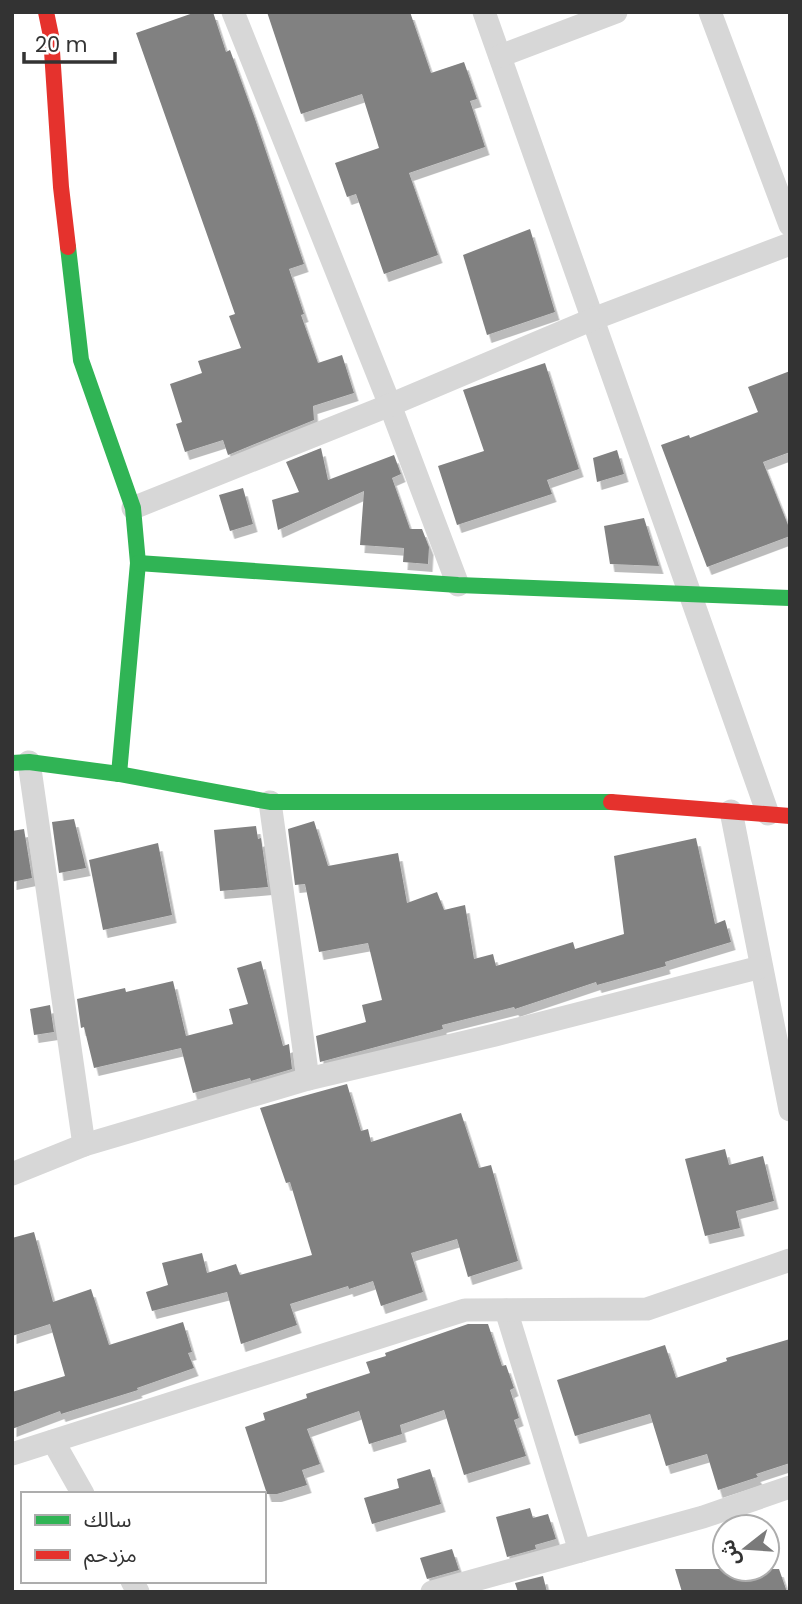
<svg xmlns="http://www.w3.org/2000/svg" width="802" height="1604" font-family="Poppins,'Noto Sans Arabic',sans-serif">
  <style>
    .building { fill: #818181; filter: url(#shadow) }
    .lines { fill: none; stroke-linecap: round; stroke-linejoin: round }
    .street { stroke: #d7d7d7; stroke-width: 23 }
    .fast { stroke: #30b455; stroke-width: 16 }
    .jam { stroke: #e5322d; stroke-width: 16 }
  </style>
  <defs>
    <filter id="shadow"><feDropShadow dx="4.5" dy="8" stdDeviation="0" flood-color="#0004"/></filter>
  </defs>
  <rect width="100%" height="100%" fill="#fff"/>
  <g class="building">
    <path d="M196 12H213L226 52 230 50 255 119 304 264 289 269 304 314 301 315 318 363 342 355 354 393 313 406 314 420 228 455 223 440 185 452 176 424 182 422 170 384 202 373 198 361 241 348 229 316 235 314 136 33Z"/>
    <path d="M267 12H410L431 73 464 62 477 99 470 101 485 147 409 173 438 255 384 274 356 194 347 197 335 163 379 148 362 94 301 114Z"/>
    <path d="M530 229 555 312 487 335 463 255Z"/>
    <path d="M545 363 579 469 547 480 552 494 457 525 438 466 484 451 463 390Z"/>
    <path d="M790 371V452L763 462 790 530V536L707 567 661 445 689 435 690 438 758 412 748 387Z"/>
    <path d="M321 448 328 480 394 455 401 474 392 478 410 529H422L429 547 428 564 403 562 404 548 360 545 364 491 278 530 272 500 299 492 286 462Z"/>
    <path d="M617 450 624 474 597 482 593 458Z"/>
    <path d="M243 488 253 524 230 531 219 495Z"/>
    <path d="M644 518 659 566 610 564 604 526Z"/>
    <path d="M74 819 86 868 59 873 52 822Z"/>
    <path d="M314 821 328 866 398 853 407 903 437 892 444 910 465 905 474 959 493 954 496 966 573 942 575 949 624 934 614 856 696 838 715 924 725 920 731 942 665 962 666 966 597 985 596 982 515 1009 514 1007 442 1025 443 1029 320 1062 316 1036 366 1022 362 1005 382 1000 368 943 319 952 305 884 295 885 288 829Z"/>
    <path d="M256 826 258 839 261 838 268 887 220 891 214 830Z"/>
    <path d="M24 829 32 878 12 882V831Z"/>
    <path d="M158 843 172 915 103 930 89 860Z"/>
    <path d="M261 961 283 1046 289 1044 292 1069 251 1081 250 1078 193 1093 181 1048 94 1068 84 1027 81 1028 77 999 125 988 126 992 173 981 186 1036 233 1024 229 1009 248 1004 237 968Z"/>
    <path d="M50 1005 54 1032 34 1035 30 1009Z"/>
    <path d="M347 1084 361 1131 368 1129 371 1142 461 1113 479 1168 491 1165 518 1261 468 1277 457 1239 411 1253 423 1292 381 1306 373 1281 349 1289 348 1286 290 1304 297 1325 241 1344 227 1292 152 1311 146 1292 168 1285 162 1263 202 1253 207 1273 236 1264 240 1275 312 1255 290 1182 286 1183 260 1108Z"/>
    <path d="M725 1149 729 1165 763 1156 774 1201 736 1211 740 1228 705 1236 685 1159Z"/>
    <path d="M34 1232 53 1302 91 1289 109 1345 183 1322 192 1352 188 1353 194 1368 137 1388 138 1390 61 1414 60 1411 12 1429V1392L65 1376 50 1324 12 1336V1238Z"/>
    <path d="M468 1324H488L502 1366 506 1365 514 1388 510 1390 519 1418 514 1420 526 1456 464 1475 444 1410 400 1425 402 1434 369 1444 359 1411 307 1429 320 1464 302 1470 307 1485 277 1494H267L245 1427 265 1420 263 1413 307 1398 306 1394 370 1373 366 1362 386 1356 385 1353Z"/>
    <path d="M790 1339V1463L756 1474 758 1477 718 1490 707 1454 666 1466 650 1414 575 1436 557 1380 665 1345 676 1378 727 1361 726 1358Z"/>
    <path d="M430 1469 441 1504 372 1524 364 1498 399 1488 397 1479Z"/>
    <path d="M530 1508 533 1518 548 1514 556 1539 535 1545 536 1549 507 1557 496 1517Z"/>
    <path d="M452 1549 459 1570 427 1579 420 1558Z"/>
    <path d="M675 1569H779L787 1592H682Z"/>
    <path d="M543 1576 547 1592H518L515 1583Z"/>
  </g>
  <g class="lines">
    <g class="street">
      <path d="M233 12 390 405 458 585"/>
      <path d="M484 12 768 814"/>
      <path d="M710 12 790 225"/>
      <path d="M500 56 616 12"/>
      <path d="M133 508 390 405 593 319 790 244"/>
      <path d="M29 762 84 1145"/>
      <path d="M270 802 308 1079"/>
      <path d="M731 811 790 1110"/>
      <path d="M12 1174 84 1145 308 1079 495 1035 761 967"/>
      <path d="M506 1310 580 1551"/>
      <path d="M53 1441 83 1494"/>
      <path d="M12 1454 465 1310 647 1309 790 1260"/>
      <path d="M132 1581 138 1592"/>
      <path d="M432 1592 703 1517 790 1487"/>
    </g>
    <g class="fast">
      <path d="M68 247 81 360 133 508 138 563 119 774"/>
      <path d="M138 563 458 585 790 598"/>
      <path d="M12 763 29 762 119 774 270 802H611"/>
    </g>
    <g class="jam">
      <path d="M46 12 51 36 61 187 68 247"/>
      <path d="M611 802 790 816"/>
    </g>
  </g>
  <rect width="802" height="1604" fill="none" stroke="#333333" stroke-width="28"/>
  <rect x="21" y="1492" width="245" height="91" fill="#ffffff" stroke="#adadad" stroke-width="2"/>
  <rect x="35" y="1515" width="35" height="10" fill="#30b455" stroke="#adadad" stroke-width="2"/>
  <text x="84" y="1527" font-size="21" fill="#333333">سالك</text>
  <rect x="35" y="1550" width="35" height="10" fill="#e5322d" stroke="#adadad" stroke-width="2"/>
  <text x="84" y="1562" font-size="21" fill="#333333">مزدحم</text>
  <g transform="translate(746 1548) rotate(253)"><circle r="33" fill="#ffffff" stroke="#adadad" stroke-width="2"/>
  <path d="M0-5L12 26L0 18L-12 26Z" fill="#7a7a7a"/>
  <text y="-10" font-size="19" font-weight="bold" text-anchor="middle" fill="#333333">ش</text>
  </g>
  <path d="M24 52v10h91v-10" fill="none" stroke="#333333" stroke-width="3.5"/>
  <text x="35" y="52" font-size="21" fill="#333333" stroke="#ffffff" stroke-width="5" paint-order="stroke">20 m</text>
</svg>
